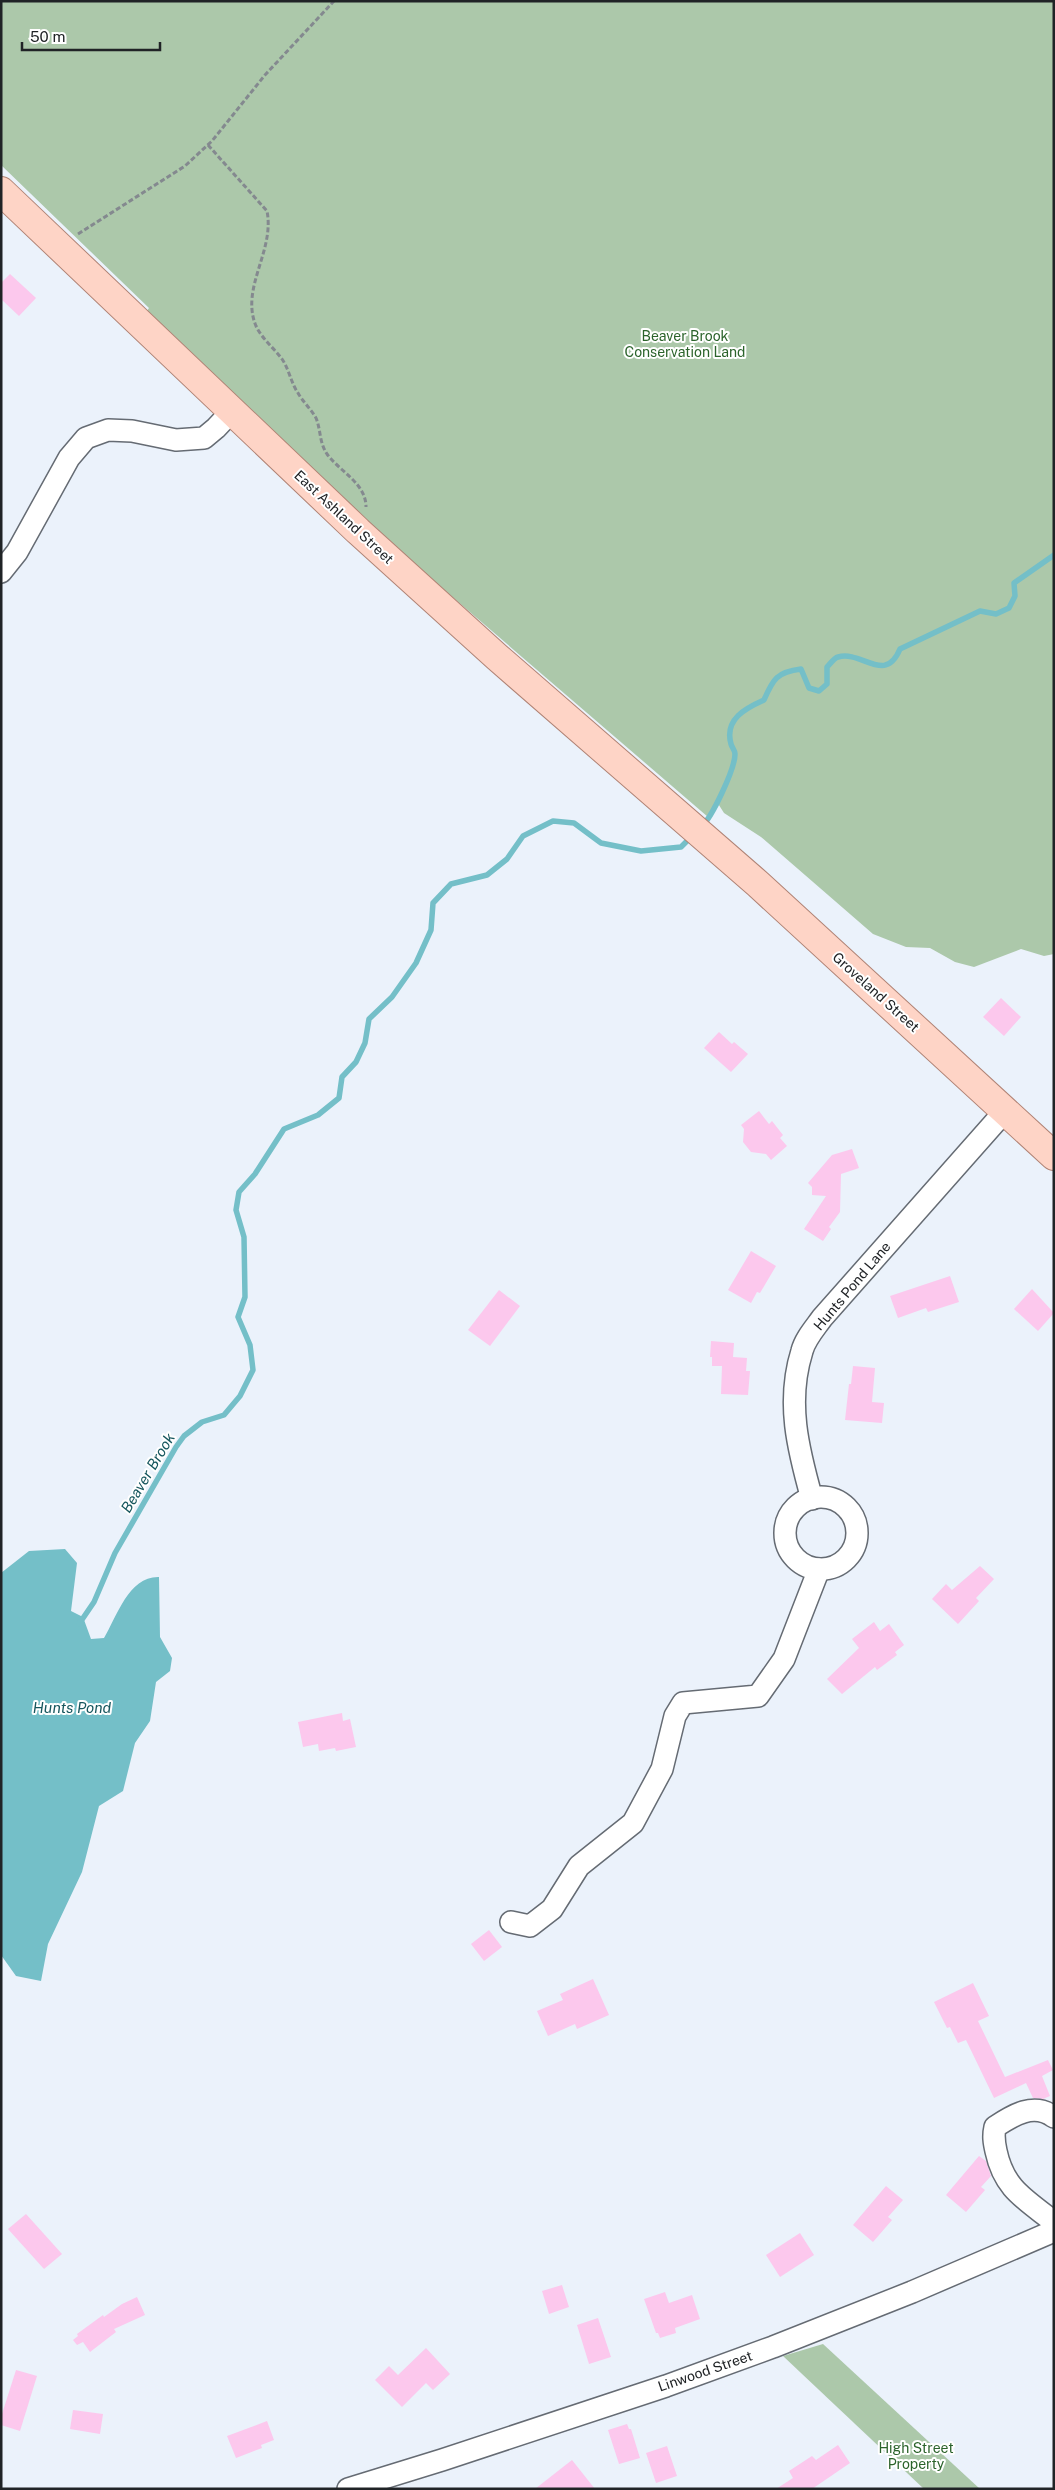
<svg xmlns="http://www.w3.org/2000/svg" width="1055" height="2490" font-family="'Public Sans',sans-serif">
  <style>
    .green { fill: #acc8aa }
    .water { fill: #74bfc8 }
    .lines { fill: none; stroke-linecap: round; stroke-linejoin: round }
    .stream { stroke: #74bfc8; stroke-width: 5.5 }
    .building { fill: #fcc8ed }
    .minor-casing { stroke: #656b73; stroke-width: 24 }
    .major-casing { stroke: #b08375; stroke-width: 30 }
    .path { stroke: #84898f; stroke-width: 3; stroke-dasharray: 5 2.5; stroke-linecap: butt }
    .minor { stroke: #fff; stroke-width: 21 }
    .major { stroke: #fed4c6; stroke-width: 28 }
    .labels { text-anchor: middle; stroke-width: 4; stroke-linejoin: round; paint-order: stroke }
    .park-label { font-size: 14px; fill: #2b632b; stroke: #fff }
    .street-label { font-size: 14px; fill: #202326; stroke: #fff }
    .water-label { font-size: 15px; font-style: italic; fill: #17575e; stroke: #fff }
  </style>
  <rect width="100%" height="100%" fill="#ebf2fb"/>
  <g class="green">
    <path d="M1 1H1054V954L1044 956 1021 949 974 967 955 962 930 948 906 947 873 934 761 837 724 813 717 802 708 817 371 527 266 424 258 436 139 322 149 308 1 165Z"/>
    <path d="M823 2344 980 2489H924L783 2356Z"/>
  </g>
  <path class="water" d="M65 1549 77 1563 71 1611 83 1617 91 1639 104 1638C117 1616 129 1576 159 1577L160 1637 172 1658 170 1671 156 1682 150 1721 135 1743 123 1791 99 1806 82 1872 48 1944 41 1981 16 1976 1 1955V1573L29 1551Z"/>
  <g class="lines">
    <g class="stream">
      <path d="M702 826C712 817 735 769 735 754 735 750 732 748 731 744 724 719 746 708 764 700 773 679 777 672 801 669L809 688 819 691 827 684V667C830 664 834 658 838 657 862 650 885 685 900 649L980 611 996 614 1009 608 1015 596 1014 583 1054 555"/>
      <path d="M79 1624 94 1602 115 1553 176 1447 184 1436 202 1422 224 1415 240 1396 253 1370 250 1345 238 1317 245 1297 244 1237 236 1210 239 1192 255 1174 284 1129 318 1115 339 1098 342 1077 356 1062 365 1043 369 1019 392 997 416 963 431 930 433 903 451 884 487 875 507 859 523 836 553 821 574 823 601 843 641 851 681 847 692 836"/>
    </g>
  </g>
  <g class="building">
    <path d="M10 274 36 298 19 316 1 299V283Z"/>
    <path d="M1001 998 1021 1017 1004 1036 983 1017Z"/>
    <path d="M719 1032 732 1044 734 1042 748 1054 731 1072 704 1048Z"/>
    <path d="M759 1111 769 1124 772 1121 783 1135 780 1138 787 1146 771 1160 766 1154 751 1152 743 1142 744 1129 741 1125Z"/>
    <path d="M852 1149 859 1168 841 1174 840 1212 829 1227 831 1229 823 1241 804 1229 826 1196 812 1195V1187L808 1183 832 1155Z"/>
    <path d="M751 1251 776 1266 760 1293 757 1292 751 1303 728 1290Z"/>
    <path d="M950 1276 959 1302 928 1312 926 1308 898 1318 890 1296Z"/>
    <path d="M1032 1289 1054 1313 1038 1331 1014 1309Z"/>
    <path d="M499 1290 520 1306 490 1346 468 1330Z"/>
    <path d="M711 1341 734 1343 733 1357 747 1358 746 1371H750L748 1395 721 1394 722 1366H712V1357H710Z"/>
    <path d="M853 1366 875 1368 872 1402 884 1403 882 1423 845 1420 849 1384H851Z"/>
    <path d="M980 1566 994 1579 976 1598 979 1601 958 1624 932 1599 946 1584 952 1590Z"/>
    <path d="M874 1622 880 1631 889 1624 904 1645 895 1652 897 1655 877 1670 875 1667 842 1694 827 1679 859 1648 852 1639Z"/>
    <path d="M342 1713 343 1721 350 1719 356 1747 336 1751 335 1748 319 1751 318 1744 303 1747 298 1722Z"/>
    <path d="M489 1930 502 1947 484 1961 471 1944Z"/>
    <path d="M593 1979 609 2015 577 2029 575 2024 548 2036 537 2011 563 2000 560 1994Z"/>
    <path d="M973 1983 989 2016 978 2021 1005 2077 1048 2060 1053 2070 1042 2076 1050 2096 1043 2099 1033 2098 1026 2083 994 2098 966 2040 958 2043 950 2027 947 2028 934 2002Z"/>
    <path d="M979 2156 986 2161 991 2176 981 2187 985 2190 966 2212 946 2195Z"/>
    <path d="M886 2186 903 2200 888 2217 892 2220 873 2242 853 2225Z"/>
    <path d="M26 2214 62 2254 44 2269 8 2229Z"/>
    <path d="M800 2233 814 2255 780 2277 766 2255Z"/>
    <path d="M562 2285 569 2307 549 2314 542 2291Z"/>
    <path d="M665 2292 669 2303 692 2295 700 2319 675 2328 676 2333 660 2338 658 2333H656L644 2299Z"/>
    <path d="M137 2297 145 2315 114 2329 116 2332 90 2352 83 2342 77 2345 73 2340 78 2336 77 2334 103 2315 104 2317 122 2304Z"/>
    <path d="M598 2318 611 2357 589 2364 577 2325Z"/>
    <path d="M426 2348 450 2374 433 2390 426 2383 402 2407 375 2380 389 2366 398 2375Z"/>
    <path d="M16 2370 37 2376 20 2431 1 2425V2417Z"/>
    <path d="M73 2410 103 2414 100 2434 70 2429Z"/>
    <path d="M267 2421 274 2440 261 2445 262 2448 236 2458 227 2436Z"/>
    <path d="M627 2424 629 2429H631L640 2458 619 2464 608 2430Z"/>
    <path d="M838 2445 850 2463 812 2489H776L793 2478 789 2471 812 2456 816 2460Z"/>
    <path d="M667 2446 677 2476 656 2483 646 2453Z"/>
    <path d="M572 2460 595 2489H535Z"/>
  </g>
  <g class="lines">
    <g class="minor-casing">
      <g id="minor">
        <path d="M1 572 17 552 69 458 86 438 108 430 132 431 176 440 204 438 216 428 232 411"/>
        <circle cx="821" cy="1533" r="36"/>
        <path d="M812 1499C798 1449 786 1402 802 1351 805 1339 815 1328 822 1318L1005 1111"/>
        <path d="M511 1922 530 1926 552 1909 579 1866 633 1823 662 1769 675 1716 683 1703 758 1696 784 1659 819 1569"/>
        <path d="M1054 2117C1034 2102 1013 2115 995 2127 993 2136 994 2142 996 2151 1004 2189 1025 2199 1054 2222"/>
        <path d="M348 2489 442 2460 666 2386 773 2347 912 2292 1054 2231"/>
      </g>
    </g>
    <g class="major-casing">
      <path id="major" d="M1 191 358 531 497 657 758 884 1054 1156"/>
    </g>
    <g class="path">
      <path d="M208 145 267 211C275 251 240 288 256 326 262 339 274 348 282 359 289 369 291 383 298 393 303 402 311 409 316 418 321 430 319 442 327 454 340 472 366 483 366 507"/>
      <path d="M78 234 185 166 212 141 265 75 334 1"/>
    </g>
    <use href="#minor" class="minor"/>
    <use href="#major" class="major"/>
  </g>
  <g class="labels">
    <g class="park-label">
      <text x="685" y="341">Beaver Brook<tspan x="685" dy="16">Conservation Land</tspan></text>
      <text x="916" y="2453">High Street<tspan x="916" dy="16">Property</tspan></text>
    </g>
    <g class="street-label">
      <text transform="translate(344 517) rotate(43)" y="5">East Ashland Street</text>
      <text transform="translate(876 992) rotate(42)" y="5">Groveland Street</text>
      <text transform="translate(852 1286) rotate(-50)" y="5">Hunts Pond Lane</text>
      <text transform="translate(705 2371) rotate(-19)" y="5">Linwood Street</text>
    </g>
    <g class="water-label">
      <text transform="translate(148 1473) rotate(-59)" y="5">Beaver Brook</text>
      <text x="72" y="1713">Hunts Pond</text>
    </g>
  </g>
  <rect width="1055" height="2490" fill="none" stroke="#202326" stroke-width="5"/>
  <path d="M22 42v8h138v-8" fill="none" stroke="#202326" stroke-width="2.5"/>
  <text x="30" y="42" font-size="15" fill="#202326" stroke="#ffffff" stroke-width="4" paint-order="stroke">50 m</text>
</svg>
